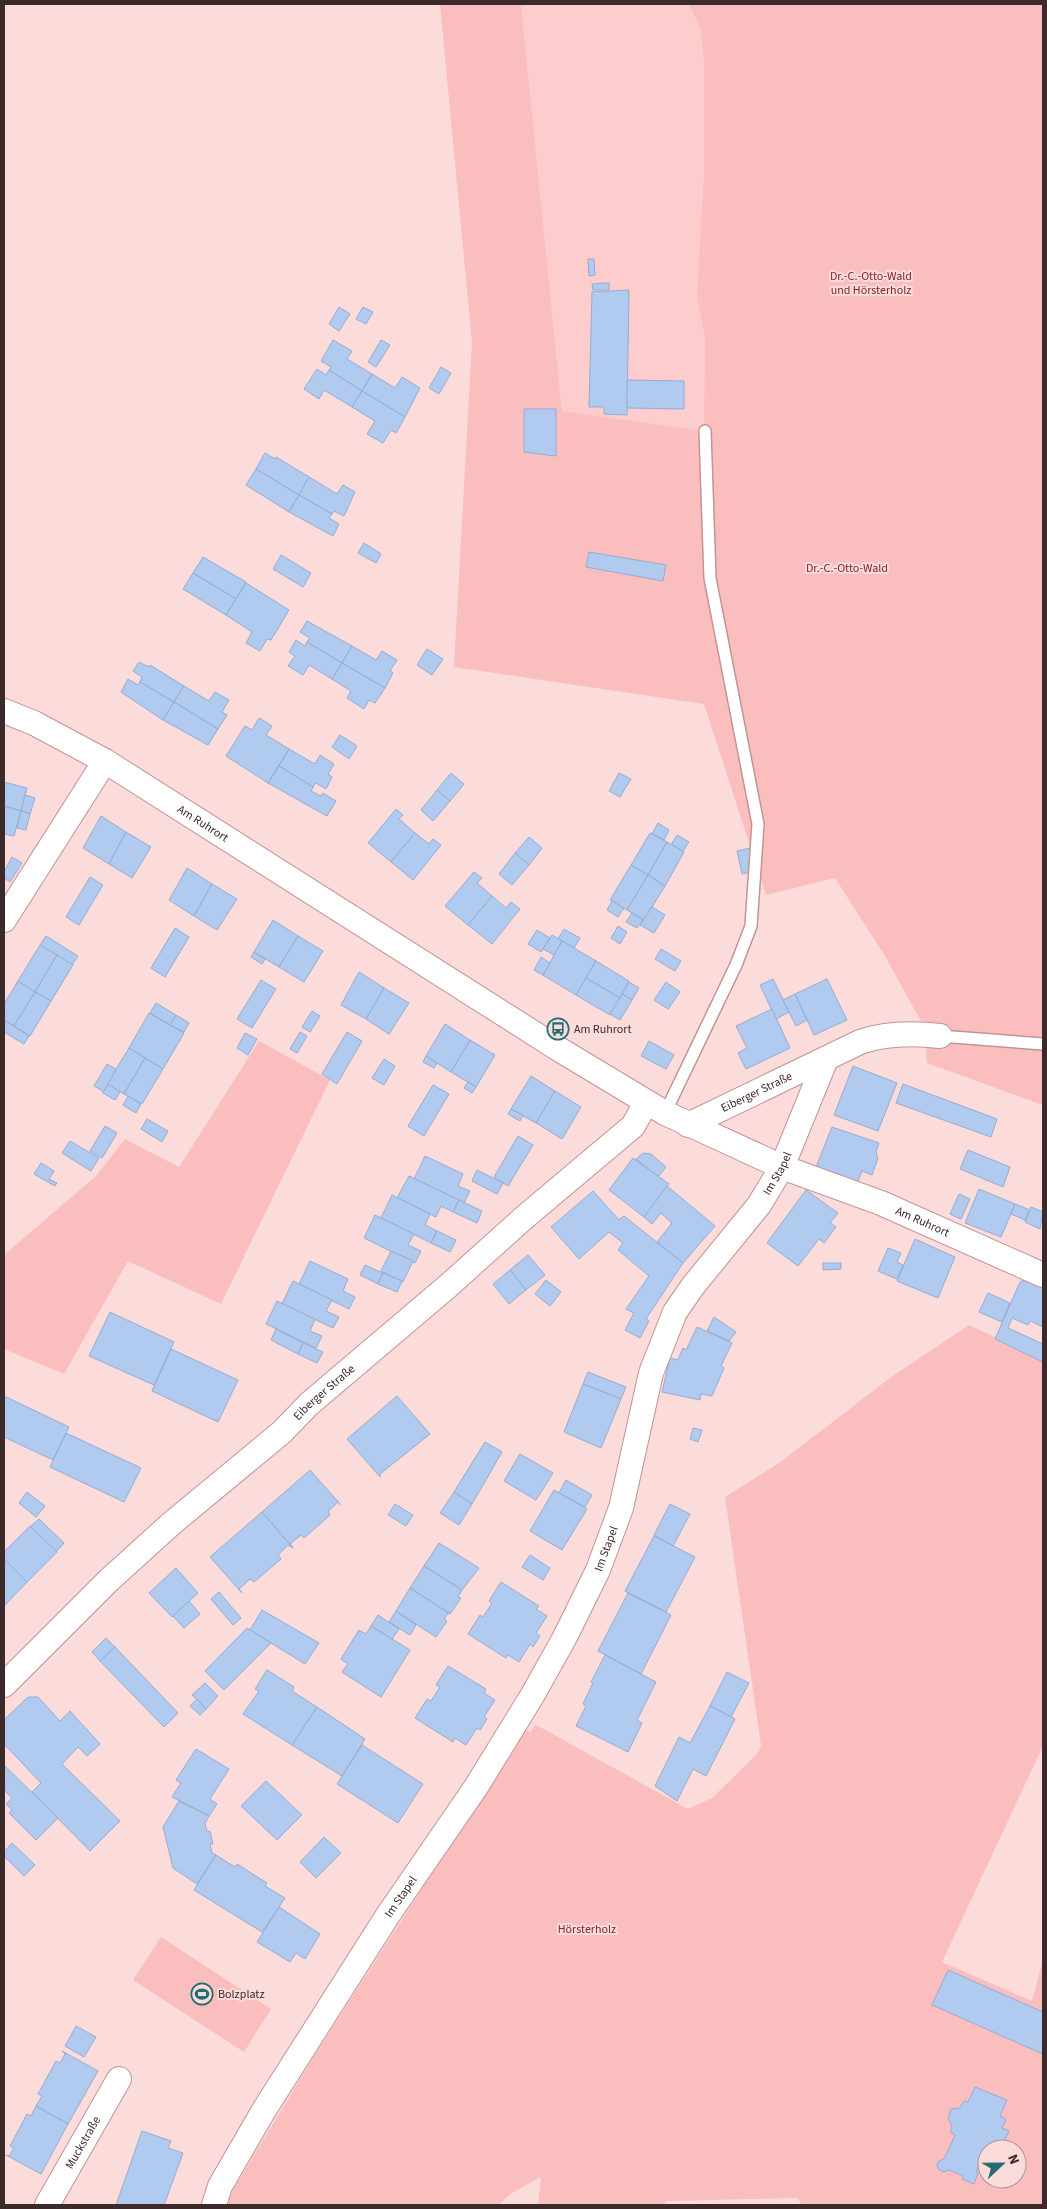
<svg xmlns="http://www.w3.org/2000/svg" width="1047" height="2209" font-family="'Source Sans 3',sans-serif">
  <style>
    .built { fill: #fdcccc }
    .green { fill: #fabebf; fill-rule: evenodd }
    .building { fill: #b1caf0; stroke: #94acd0 }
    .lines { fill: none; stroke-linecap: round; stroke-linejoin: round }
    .lane-casing { stroke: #c49393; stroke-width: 14 }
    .street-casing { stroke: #c49393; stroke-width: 26 }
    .lane { stroke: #fff; stroke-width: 11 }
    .street { stroke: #fff; stroke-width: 24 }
    .labels { text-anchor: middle; stroke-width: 4; stroke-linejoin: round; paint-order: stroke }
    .park-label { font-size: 12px; fill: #85242f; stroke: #fcdbdb }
    .street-label { font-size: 12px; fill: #3c2929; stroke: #fcdbdb }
    .poi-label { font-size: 12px; fill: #3c2929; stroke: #fcdbdb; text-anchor: start }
  </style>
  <rect width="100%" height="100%" fill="#fcdbdb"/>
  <path class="built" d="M521 4H704L705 431 562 411Z"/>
  <g class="green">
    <path d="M440 4H521L562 411 704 431 705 338 697 296 704 176V64L701 30 689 4H1043V1105L927 1063 924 1027 885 956 835 878 766 895 704 704 454 667 472 343Z"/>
    <path d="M259 1041 330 1080 221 1304 128 1261 64 1374 4 1349V1255L96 1176 125 1139 179 1167Z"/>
    <path d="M969 1325 1043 1359V1746L942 1962 1032 2001 1043 1960V2205H801L798 2198 667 2201 663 2205H538L541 2177 510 2194 499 2205H227L233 2190 311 2061 524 1730 531 1732 535 1725 538 1726 688 1809 712 1798 758 1753 761 1745 725 1497 779 1463 890 1378ZM987 2149H1017V2179H987Z"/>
    <path d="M161 1937 271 2009 244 2052 133 1980Z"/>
  </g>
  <g class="building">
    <path d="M588 259H594L595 275 589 276Z"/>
    <path d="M609 283V290H593L592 284Z"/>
    <path d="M629 290 627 415 604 414V407H589L592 292Z"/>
    <path d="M339 307 350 314 339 331 329 324Z"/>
    <path d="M363 307 373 312 366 324 356 319Z"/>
    <path d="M333 340 352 351 347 359 372 374 362 391 329 370 331 367 321 361Z"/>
    <path d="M381 340 390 345 376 367 368 362Z"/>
    <path d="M441 367 451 373 439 394 429 388Z"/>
    <path d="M317 369 326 375 329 370 362 391 352 407 324 390 319 399 304 389Z"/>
    <path d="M372 374 395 388 402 377 420 388 405 417 362 391Z"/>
    <path d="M627 380 684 381V409L627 408Z"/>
    <path d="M362 391 405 417 396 433 391 430 383 443 367 434 375 421 352 407Z"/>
    <path d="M524 409H556V456L524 452Z"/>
    <path d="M265 453 275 459 276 457 309 477 299 495 256 469Z"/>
    <path d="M256 469 299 495 289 512 246 485Z"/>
    <path d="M309 477 337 494 343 485 355 492 344 516 334 511 332 514 299 495Z"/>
    <path d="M299 495 332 514 329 518 339 524 333 536 289 512Z"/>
    <path d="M364 543 381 554 376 563 358 553Z"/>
    <path d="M589 552 666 565 663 581 586 567Z"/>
    <path d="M281 555 311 573 303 587 273 569Z"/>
    <path d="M203 557 246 582 236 599 193 573Z"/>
    <path d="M193 573 236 599 226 615 183 589Z"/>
    <path d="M246 583 289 610 271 640 267 639 260 651 246 643 252 632 226 615Z"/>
    <path d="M307 621 352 646 342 663 307 642 310 638 300 632Z"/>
    <path d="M296 640 305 646 307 642 342 663 332 679 309 665 303 675 288 666 295 656 289 652Z"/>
    <path d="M352 646 376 660 382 651 397 660 390 671 393 673 385 688 342 663Z"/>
    <path d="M427 649 443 659 432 675 417 665Z"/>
    <path d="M139 662 149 667 150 665 184 686 174 702 140 682 142 677 133 671Z"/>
    <path d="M342 663 385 688 375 703 369 700 364 709 347 698 351 691 332 679Z"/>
    <path d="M128 679 138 685 140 682 174 702 163 720 121 692Z"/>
    <path d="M184 686 209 701 215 692 229 700 222 712 227 715 218 729 174 702Z"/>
    <path d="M174 702 218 729 208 745 163 720Z"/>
    <path d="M259 718 272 726 266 735 289 749 268 783 226 756 245 726 252 730Z"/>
    <path d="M340 735 357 746 349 759 332 747Z"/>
    <path d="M289 749 315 764 320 755 334 764 328 774 332 777 326 789 316 783 313 787 279 766Z"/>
    <path d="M279 766 313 787 311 791 321 796 323 793 336 801 327 816 268 783Z"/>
    <path d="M451 773 464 784 450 801 437 790Z"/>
    <path d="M619 773 631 779 620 797 609 791Z"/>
    <path d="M4 782 27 788 21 811 4 806Z"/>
    <path d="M437 790 450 801 433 821 421 810Z"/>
    <path d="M25 795 35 798 30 814 21 811Z"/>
    <path d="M4 806 21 811 14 836 4 834Z"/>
    <path d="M396 809 403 815 399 819 415 833 391 862 368 843Z"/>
    <path d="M21 811 30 814 26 830 17 828Z"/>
    <path d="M101 816 126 832 109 864 83 848Z"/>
    <path d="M658 823 669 830 664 840 652 834Z"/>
    <path d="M126 832 151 847 132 878 109 864Z"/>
    <path d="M415 833 429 844 433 839 441 845 413 880 391 862Z"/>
    <path d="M650 833 667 842 648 875 631 865Z"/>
    <path d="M677 835 689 842 683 851 671 845Z"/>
    <path d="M529 837 542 848 529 865 515 853Z"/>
    <path d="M667 842 684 852 665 886 648 875Z"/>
    <path d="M750 848 754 871 742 874 737 851Z"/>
    <path d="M515 853 529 865 512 885 499 874Z"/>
    <path d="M12 857 22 863 10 882 4 878V872Z"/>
    <path d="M631 865 648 875 627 910 610 900Z"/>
    <path d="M187 868 212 884 194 916 169 900Z"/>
    <path d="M474 872 482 878 477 883 492 896 468 925 445 906Z"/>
    <path d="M648 875 665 886 644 920 627 910Z"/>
    <path d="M90 877 103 885 79 925 66 917Z"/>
    <path d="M212 884 237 899 217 930 194 916Z"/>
    <path d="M492 896 506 908 511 902 520 909 492 944 468 925Z"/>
    <path d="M612 901 624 908 618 917 607 910Z"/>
    <path d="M652 907 665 915 654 933 640 925Z"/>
    <path d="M632 913 643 920 637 928 626 922Z"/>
    <path d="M273 920 298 936 279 967 254 952Z"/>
    <path d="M618 926 627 932 620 944 611 938Z"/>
    <path d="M175 928 189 937 165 977 151 968Z"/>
    <path d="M564 929 580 938 574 948 558 939Z"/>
    <path d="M537 930 550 938 541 952 528 944Z"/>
    <path d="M552 935 562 941 554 955 543 949Z"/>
    <path d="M46 936 78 956 72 965 40 945Z"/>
    <path d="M298 936 323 951 304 982 279 967Z"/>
    <path d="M562 941 596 961 576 995 543 975Z"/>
    <path d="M40 945 57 955 35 992 18 981Z"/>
    <path d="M661 949 681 961 675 971 655 959Z"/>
    <path d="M254 952 265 959 262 964 251 957Z"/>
    <path d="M57 955 73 965 51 1001 35 992Z"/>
    <path d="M541 957 550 963 543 975 534 970Z"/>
    <path d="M596 961 629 981 620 998 586 978Z"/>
    <path d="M359 972 384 988 366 1019 341 1005Z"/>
    <path d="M586 978 620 998 610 1015 576 995Z"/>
    <path d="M773 979 789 1012 776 1019 760 985Z"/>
    <path d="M827 979 847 1020 814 1035 795 994Z"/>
    <path d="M261 980 276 989 252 1028 237 1019Z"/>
    <path d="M18 981 35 992 14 1026 4 1020V1004Z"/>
    <path d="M629 982 639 988 632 1000 622 994Z"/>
    <path d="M666 982 680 992 668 1009 654 1000Z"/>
    <path d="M384 988 409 1003 389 1034 366 1019Z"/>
    <path d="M35 992 51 1001 30 1036 14 1026Z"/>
    <path d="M622 994 632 1000 620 1020 610 1014Z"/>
    <path d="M795 994 807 1020 796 1026 783 1000Z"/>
    <path d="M156 1003 176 1015 170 1025 150 1013Z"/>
    <path d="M772 1009 790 1048 746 1069 738 1053 747 1048 736 1026Z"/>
    <path d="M312 1011 320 1016 310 1032 302 1027Z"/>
    <path d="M149 1013 184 1033 163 1069 129 1048Z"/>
    <path d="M176 1015 189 1023 184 1032 170 1025Z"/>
    <path d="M4 1020 29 1036 24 1044 4 1032Z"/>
    <path d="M445 1024 470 1040 451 1072 426 1056Z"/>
    <path d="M300 1032 307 1036 297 1053 290 1049Z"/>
    <path d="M347 1032 362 1041 337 1084 322 1074Z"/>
    <path d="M245 1033 257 1039 248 1055 237 1048Z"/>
    <path d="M470 1040 495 1055 476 1087 451 1072Z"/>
    <path d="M649 1041 674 1055 666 1069 641 1056Z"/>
    <path d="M129 1048 145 1058 124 1094 107 1084Z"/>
    <path d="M426 1056 437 1063 434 1068 423 1062Z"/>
    <path d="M145 1058 163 1069 142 1104 124 1094Z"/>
    <path d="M384 1059 395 1066 384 1085 372 1078Z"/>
    <path d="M107 1064 116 1069 104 1092 94 1086Z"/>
    <path d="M853 1066 897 1083 878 1131 834 1115Z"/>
    <path d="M531 1076 555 1091 536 1123 511 1109Z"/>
    <path d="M468 1082 476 1087 472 1093 464 1088Z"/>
    <path d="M108 1084 120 1092 115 1100 103 1093Z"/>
    <path d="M903 1084 997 1119 991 1137 896 1103Z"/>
    <path d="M433 1085 449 1094 424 1136 408 1126Z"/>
    <path d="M555 1091 581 1107 562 1139 536 1123Z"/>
    <path d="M128 1096 141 1104 136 1113 123 1105Z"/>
    <path d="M511 1109 523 1115 520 1121 508 1114Z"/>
    <path d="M147 1119 168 1131 162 1142 141 1129Z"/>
    <path d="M105 1126 117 1133 102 1158 90 1151Z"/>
    <path d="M832 1127 879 1143 876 1152 878 1158 872 1175 862 1171 857 1183 816 1167Z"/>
    <path d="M518 1136 533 1145 508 1186 494 1177Z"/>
    <path d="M70 1141 99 1158 91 1171 62 1153Z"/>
    <path d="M968 1150 1010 1167 1003 1187 960 1169Z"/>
    <path d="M643 1153 651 1154 666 1167 658 1177 636 1159Z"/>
    <path d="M425 1156 463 1174 458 1186 470 1191 464 1203 414 1179Z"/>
    <path d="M633 1158 669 1184 644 1217 609 1190Z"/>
    <path d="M41 1163 54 1171 49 1179 57 1183 55 1186 34 1174Z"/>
    <path d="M477 1170 503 1183 497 1194 472 1181Z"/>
    <path d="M409 1176 459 1200 453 1212 441 1206 436 1217 397 1198Z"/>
    <path d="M667 1186 715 1226 683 1263 657 1242 672 1223 661 1213 652 1224 644 1217Z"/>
    <path d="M979 1189 1015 1204 1001 1237 965 1223Z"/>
    <path d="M806 1190 838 1213 830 1223 836 1227 824 1243 819 1239 798 1266 767 1243Z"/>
    <path d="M593 1191 619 1220 624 1216 683 1263 646 1319 649 1321 640 1338 625 1330 634 1313 626 1309 649 1276 618 1250 623 1243 609 1232 579 1259 551 1227Z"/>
    <path d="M959 1194 970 1199 961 1219 950 1214Z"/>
    <path d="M392 1195 430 1214 425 1225 437 1231 431 1243 381 1218Z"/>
    <path d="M459 1200 482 1211 477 1223 453 1212Z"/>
    <path d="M1015 1204 1030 1210 1025 1220 1011 1214Z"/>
    <path d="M1031 1207 1043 1212 1040 1229 1025 1222Z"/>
    <path d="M375 1215 414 1234 408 1245 421 1251 415 1263 364 1238Z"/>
    <path d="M437 1231 456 1240 450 1252 431 1243Z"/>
    <path d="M915 1239 955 1257 938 1298 897 1281Z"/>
    <path d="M888 1248 901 1253 897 1262 903 1265 897 1279 878 1271Z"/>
    <path d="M391 1251 413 1261 403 1282 381 1271Z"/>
    <path d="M528 1255 545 1275 526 1290 510 1270Z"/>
    <path d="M310 1261 348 1279 343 1291 355 1297 349 1309 299 1284Z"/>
    <path d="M823 1263H841V1269L823 1270Z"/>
    <path d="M365 1265 383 1273 378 1284 360 1275Z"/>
    <path d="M510 1270 526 1290 509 1304 493 1284Z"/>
    <path d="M383 1273 402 1281 397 1292 378 1284Z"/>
    <path d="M1026 1279 1043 1286V1327L1030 1321 1028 1325 1012 1318 1008 1328 1043 1344V1362L995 1339 1020 1282Z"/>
    <path d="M546 1280 561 1292 550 1306 535 1294Z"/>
    <path d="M293 1281 332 1300 326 1311 339 1317 333 1328 282 1304Z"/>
    <path d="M988 1293 1010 1303 1002 1322 979 1312Z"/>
    <path d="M277 1301 315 1319 310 1331 322 1336 316 1348 266 1324Z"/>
    <path d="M110 1312 174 1342 154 1385 89 1356Z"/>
    <path d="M714 1317 736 1332 729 1341 707 1331Z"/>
    <path d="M697 1327 732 1343 721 1366 724 1368 712 1396 701 1394 700 1400 662 1392 670 1358 678 1360 683 1348 686 1350Z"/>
    <path d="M276 1329 303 1343 298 1354 271 1340Z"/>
    <path d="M303 1343 323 1352 317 1363 298 1354Z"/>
    <path d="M171 1349 238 1380 218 1422 152 1391Z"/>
    <path d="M588 1372 626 1387 621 1399 583 1384Z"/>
    <path d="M583 1384 621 1399 601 1448 564 1432Z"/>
    <path d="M4 1396 69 1427 53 1460 4 1437Z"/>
    <path d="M397 1396 430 1434 380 1474V1477L347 1439Z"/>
    <path d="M693 1428 702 1430 698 1442 690 1439Z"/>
    <path d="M66 1433 141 1468 124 1502 50 1467Z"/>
    <path d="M485 1442 502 1452 472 1504 454 1492Z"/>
    <path d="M520 1454 553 1473 536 1500 504 1481Z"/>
    <path d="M310 1470 341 1505 338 1502 328 1511 330 1515 304 1538 301 1535 290 1544 293 1548 262 1512Z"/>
    <path d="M566 1480 592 1495 585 1507 559 1493Z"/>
    <path d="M554 1490 587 1509 562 1550 530 1531Z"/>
    <path d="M27 1492 45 1506 36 1517 19 1503Z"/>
    <path d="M454 1492 472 1504 459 1525 440 1513Z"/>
    <path d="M395 1504 413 1515 406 1526 388 1515Z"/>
    <path d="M670 1504 690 1514 673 1546 654 1535Z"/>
    <path d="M262 1512 293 1548 288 1545 278 1555 281 1559 254 1582 250 1579 239 1589 242 1593 210 1557Z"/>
    <path d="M39 1519 64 1543 56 1552 30 1527Z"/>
    <path d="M30 1526 57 1552 27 1582 4 1559V1552Z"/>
    <path d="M654 1536 695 1557 666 1612 625 1591Z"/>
    <path d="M439 1543 479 1568 462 1590 424 1566Z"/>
    <path d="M530 1555 550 1568 543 1580 522 1567Z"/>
    <path d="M4 1559 27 1582 4 1606Z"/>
    <path d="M424 1566 462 1590 458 1597 461 1598 450 1614 410 1588Z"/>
    <path d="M176 1568 198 1593 172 1617 149 1593Z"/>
    <path d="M501 1582 539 1606 536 1609 547 1616 536 1633 540 1636 533 1647 530 1644 519 1662 508 1655 506 1658 468 1634 480 1615 483 1617 492 1603 489 1601Z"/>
    <path d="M410 1588 450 1614 448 1613 444 1619 447 1621 436 1637 396 1611Z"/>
    <path d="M219 1592 241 1618 233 1625 211 1599Z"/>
    <path d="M628 1593 671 1615 641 1674 598 1651Z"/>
    <path d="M189 1601 200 1614 184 1628 173 1616Z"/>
    <path d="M262 1610 319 1643 305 1664 250 1630Z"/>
    <path d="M396 1611 416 1625 410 1635 389 1622Z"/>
    <path d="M378 1615 399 1629 392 1639 371 1626Z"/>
    <path d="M371 1626 410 1650 381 1697 342 1672 348 1664 341 1659 359 1630 366 1634Z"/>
    <path d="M247 1628 271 1643 224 1690 205 1671Z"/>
    <path d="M106 1638 115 1647 100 1661 92 1652Z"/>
    <path d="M115 1647 178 1713 164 1727 100 1661Z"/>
    <path d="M605 1655 656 1682 637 1720 642 1723 628 1752 576 1726 586 1706 583 1704 593 1683 591 1682Z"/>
    <path d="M448 1666 486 1689 484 1693 495 1700 484 1717 487 1719 480 1730 477 1728 466 1745 455 1738 453 1742 415 1718 427 1699 431 1701 440 1687 436 1685Z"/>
    <path d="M267 1670 294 1687 292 1691 317 1707 292 1745 243 1714 259 1691 255 1689Z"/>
    <path d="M727 1672 749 1683 731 1717 710 1706Z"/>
    <path d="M205 1683 218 1696 206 1709 192 1695Z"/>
    <path d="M28 1697H38L60 1721 70 1711 100 1744 87 1756 78 1747 62 1764 120 1821 90 1851 32 1792 41 1783 4 1744V1720Z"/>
    <path d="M197 1699 206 1709 200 1715 190 1706Z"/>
    <path d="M710 1706 735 1719 706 1776 693 1769 677 1801 655 1786 679 1737 690 1743Z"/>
    <path d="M317 1707 365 1739 342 1776 292 1745Z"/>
    <path d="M362 1745 423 1784 398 1823 337 1784Z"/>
    <path d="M196 1749 229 1769 210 1799 217 1804 209 1816 172 1797 181 1783 176 1780Z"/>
    <path d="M4 1765 58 1818 36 1840 9 1813 12 1810 6 1804 12 1798 4 1790Z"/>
    <path d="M266 1781 302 1815 277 1840 241 1806Z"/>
    <path d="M179 1801 209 1816 205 1823 207 1832 210 1831 213 1844H210L212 1853 216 1855 197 1884 173 1868 163 1827Z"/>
    <path d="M324 1837 341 1853 316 1878 300 1862Z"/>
    <path d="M12 1843 35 1865 24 1876 4 1856V1852Z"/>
    <path d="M216 1855 235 1867 237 1864 267 1883 265 1886 285 1898 262 1932 194 1890Z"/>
    <path d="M279 1907 320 1934 305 1959 296 1953 290 1962 257 1942Z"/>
    <path d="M948 1970 1043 2012V2054L932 2005Z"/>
    <path d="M76 2026 96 2037 84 2057 65 2046Z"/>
    <path d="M62 2051 98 2071 68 2124 36 2106 42 2096 38 2094 56 2061 60 2063 65 2054Z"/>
    <path d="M975 2087 1007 2100 1000 2116 1006 2119 1002 2128 1009 2131 1003 2144 996 2141 993 2149 986 2148 976 2172 978 2173 974 2184 962 2179 963 2176 949 2170 944 2172 939 2170 937 2165 939 2161 944 2159 955 2135 950 2132 952 2126 948 2118 951 2109 960 2108 964 2101 968 2102Z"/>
    <path d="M36 2106 68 2124 41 2174 6 2155 9 2156 14 2148 10 2146 27 2114 31 2116Z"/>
    <path d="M142 2131 171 2141 168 2148 183 2153 164 2205H116Z"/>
  </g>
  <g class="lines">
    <g class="lane-casing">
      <g id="lane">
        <path d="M940 1036 1043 1044"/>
        <path d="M665 1113 736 965 751 926 758 824 710 578 705 431"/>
      </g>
    </g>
    <g class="street-casing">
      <g id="street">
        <path id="s1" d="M4 711 34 723 105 761 557 1048 665 1113 782 1167 881 1203 1043 1275"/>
        <path d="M4 920 105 761"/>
        <path id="s2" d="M688 1125 860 1042C886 1033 913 1033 940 1036"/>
        <path id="s3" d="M4 1685 109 1580 172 1523 282 1432 309 1404 448 1286 526 1216 633 1126 646 1103"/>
        <path id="s4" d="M47 2205 119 2079"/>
        <path id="s5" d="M214 2205 220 2186 264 2110 388 1915 476 1787 532 1696 565 1637 598 1570 621 1508 651 1373 675 1312 693 1286 759 1205 782 1167 826 1059"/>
      </g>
    </g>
    <use href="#lane" class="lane"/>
    <use href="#street" class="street"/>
  </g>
  <defs>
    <g id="bus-ring" transform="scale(1.125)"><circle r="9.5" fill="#fcdbdb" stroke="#216d70" stroke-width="1.5"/><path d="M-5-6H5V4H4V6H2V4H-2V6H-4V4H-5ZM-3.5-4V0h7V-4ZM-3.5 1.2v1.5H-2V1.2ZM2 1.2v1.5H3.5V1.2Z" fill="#216d70"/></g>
    <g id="stadium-ring" transform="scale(1.125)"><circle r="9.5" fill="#fcdbdb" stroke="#216d70" stroke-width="1.5"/><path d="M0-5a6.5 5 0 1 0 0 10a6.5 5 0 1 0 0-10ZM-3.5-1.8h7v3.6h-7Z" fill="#216d70"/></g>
  </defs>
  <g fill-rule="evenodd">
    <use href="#bus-ring" x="558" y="1029"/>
    <use href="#stadium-ring" x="202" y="1994"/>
  </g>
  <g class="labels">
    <g class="park-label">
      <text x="871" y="280">Dr.-C.-Otto-Wald<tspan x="871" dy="14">und Hörsterholz</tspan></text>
      <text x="847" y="572">Dr.-C.-Otto-Wald</text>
      <text x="587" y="1933">Hörsterholz</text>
    </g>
    <g class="street-label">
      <text dy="4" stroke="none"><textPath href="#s1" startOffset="229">Am Ruhrort</textPath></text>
      <text dy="4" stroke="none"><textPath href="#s2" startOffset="76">Eiberger Straße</textPath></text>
      <text dy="4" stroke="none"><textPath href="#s5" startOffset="1186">Im Stapel</textPath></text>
      <text dy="4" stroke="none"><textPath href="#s1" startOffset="1054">Am Ruhrort</textPath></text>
      <text dy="4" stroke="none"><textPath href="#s3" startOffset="434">Eiberger Straße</textPath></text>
      <text dy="4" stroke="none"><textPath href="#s5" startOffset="766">Im Stapel</textPath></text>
      <text dy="4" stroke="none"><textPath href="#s5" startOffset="361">Im Stapel</textPath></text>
      <text dy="4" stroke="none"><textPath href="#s4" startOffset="72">Muckstraße</textPath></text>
    </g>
    <g class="poi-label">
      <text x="574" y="1033">Am Ruhrort</text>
      <text x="218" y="1998">Bolzplatz</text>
    </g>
  </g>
  <rect width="1047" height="2209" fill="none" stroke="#3c2929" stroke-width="10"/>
  <g transform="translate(1002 2164) rotate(68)"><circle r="24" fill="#fcdbdb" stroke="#af9494"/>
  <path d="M0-4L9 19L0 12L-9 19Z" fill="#216d70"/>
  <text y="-8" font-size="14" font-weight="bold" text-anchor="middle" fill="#3c2929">N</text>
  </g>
</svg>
